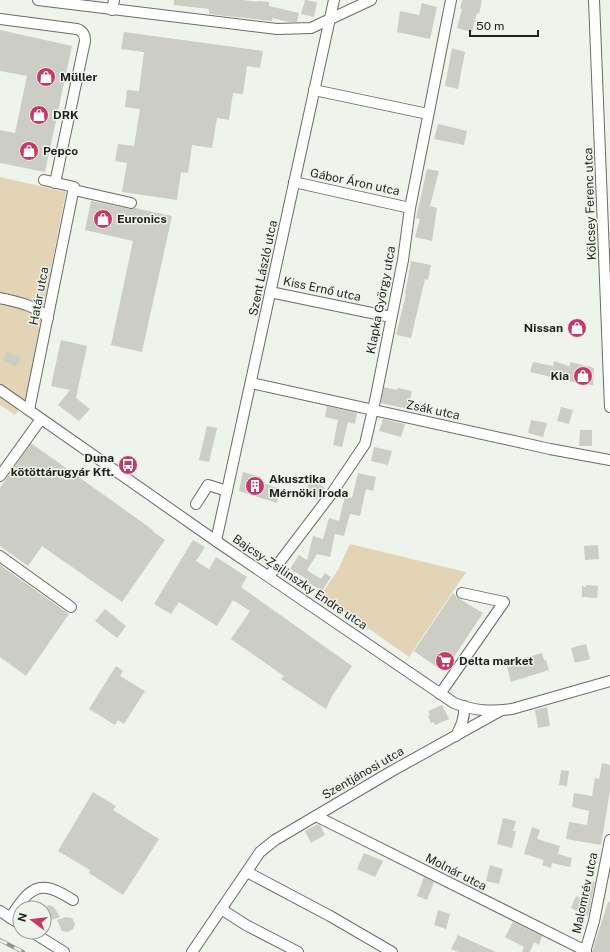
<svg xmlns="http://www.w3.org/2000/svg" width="610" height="952" font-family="'Public Sans',sans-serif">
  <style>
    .green { fill: #e3d4b6 }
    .building { fill: #cccdc4 }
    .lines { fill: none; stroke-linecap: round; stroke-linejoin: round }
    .minor-casing { stroke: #686d66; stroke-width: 12 }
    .minor { stroke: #fff; stroke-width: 10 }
    .rail-casing { stroke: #90958f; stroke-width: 4 }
    .rail { stroke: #eef4ec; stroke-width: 2.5; stroke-dasharray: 8; stroke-linecap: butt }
    .labels { text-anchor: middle; stroke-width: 3; stroke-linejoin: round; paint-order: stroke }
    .poi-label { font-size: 12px; font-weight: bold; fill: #1f211e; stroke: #eef4ec; text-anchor: start }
    .street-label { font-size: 12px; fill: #1f211e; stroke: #eef4ec }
  </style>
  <rect width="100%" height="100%" fill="#eef4ec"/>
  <g class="green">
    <path d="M0 177 66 192 25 401 15 415 0 405Z"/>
    <path d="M350 544 466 572 409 657 321 595 338 570Z"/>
  </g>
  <g class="building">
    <path d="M174 0H242L257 2V1L269 2V6L299 13 297 22H289L272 18V21L209 14V9L174 5Z"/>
    <path d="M305 0 317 2 314 17 301 14Z"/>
    <path d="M462 0H482L479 14 477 13 472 32 457 28 462 9H460Z"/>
    <path d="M422 3 437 7 430 39 397 32 400 11 419 15Z"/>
    <path d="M0 30 72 46 45 172 0 163V130L15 133 27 76 0 71Z"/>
    <path d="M124 32 263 51 260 68 247 66 243 94 233 93 229 120 217 118 212 148 192 145 188 173 181 172 177 200 122 192 127 163 115 161 118 144 134 146 140 109 125 107 127 90 139 91 144 52 121 49Z"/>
    <path d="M452 48 465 52 458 89 445 86Z"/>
    <path d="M438 124 467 131 464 145 434 139Z"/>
    <path d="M427 169 439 171 430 206 437 208 432 241 415 237 420 219 416 218Z"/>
    <path d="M91 201 130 209 135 208 172 216 142 352 111 345 133 241 85 230Z"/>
    <path d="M411 261 431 265 428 280 425 279 411 338 396 335 406 294H405Z"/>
    <path d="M61 340 87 346 76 398 90 409 79 421 58 405 70 390 51 386Z"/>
    <path d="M7 351 21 358 16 367 3 360Z"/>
    <path d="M554 361 569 366 571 362 594 368 593 385 581 384 530 372 533 362 553 366Z"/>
    <path d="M384 387 397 390 398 388 412 391 408 409 381 403Z"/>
    <path d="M327 406 357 413 355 424 348 422 342 447 333 445 338 420 325 417Z"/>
    <path d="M561 407 573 410 569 424 557 421Z"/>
    <path d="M383 419 405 424 401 437 379 431Z"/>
    <path d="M531 420 547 423 543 437 528 433Z"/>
    <path d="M207 426 217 428 209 462 199 460Z"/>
    <path d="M580 430H592V446H579Z"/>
    <path d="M31 443 153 530 152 531 165 540 122 602 42 546 28 566 0 546V488Z"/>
    <path d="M374 447 392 451 388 465 371 461Z"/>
    <path d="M243 472 261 477 260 482 280 489 277 503 239 491Z"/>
    <path d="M358 473 376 477 373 491 366 489 360 516 350 514 344 536 335 534 330 557 317 554 307 570 321 579 325 573 331 577 322 591 304 580 305 578 290 569 299 555 307 560 313 536 323 539 329 518 339 521 345 496 352 498Z"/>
    <path d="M312 479 325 488 316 500 304 492Z"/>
    <path d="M193 540 205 547 196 561 209 569 216 557 247 577 241 587 352 666 332 696 326 709 281 679 284 676 231 639 250 611 233 600 217 626 179 602 171 614 154 604Z"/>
    <path d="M598 545 599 559 585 560 584 546Z"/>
    <path d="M0 565 69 614 26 676 0 657Z"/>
    <path d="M586 585 598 586 597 598 582 597V586L586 587Z"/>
    <path d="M453 593 458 598 483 613 444 672 414 651Z"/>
    <path d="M105 609 126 626 117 638 95 621Z"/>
    <path d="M586 644 590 659 575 663 571 648Z"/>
    <path d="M542 653 544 660H546L549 670 511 682 506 663Z"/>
    <path d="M116 666 123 671 120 676 145 691 124 724 118 720 115 725 89 709Z"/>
    <path d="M442 705 449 719 435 725 434 722 431 723 428 716 430 715 428 711Z"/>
    <path d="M547 707 550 726 538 728 535 710Z"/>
    <path d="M602 763 610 765V791L601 845 566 839 569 822 587 825 589 811 572 807 574 793 592 796 595 778 599 779Z"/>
    <path d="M561 770 569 771 567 786 559 785Z"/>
    <path d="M93 792 116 806 113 810 159 839 123 895 89 873 90 870 58 851Z"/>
    <path d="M503 818 516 821 513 831H516L512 848 497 844Z"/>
    <path d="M318 824 320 825 325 835 311 843 305 831Z"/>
    <path d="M532 827 540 830 537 839 560 846 558 854 572 858 570 867 552 863 551 868 542 865 544 860 524 854Z"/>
    <path d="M364 853 383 861 375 877 357 869Z"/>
    <path d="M490 865 503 869 499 884 486 881Z"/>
    <path d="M424 877 434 882 427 900 417 896Z"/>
    <path d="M585 880 595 882 588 916 571 908 576 896 581 898Z"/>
    <path d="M608 902H610V952H592Z"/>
    <path d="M49 905 54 907 60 917 51 920 44 918V908Z"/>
    <path d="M438 910 450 914 446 929 434 925Z"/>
    <path d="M66 917 72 918 75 924 73 929 68 932 62 931 57 920Z"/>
    <path d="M513 922 542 936 539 945 534 942 530 952H522L524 947 505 937Z"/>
    <path d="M458 935 496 952H458L451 949Z"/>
  </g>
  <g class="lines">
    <g class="minor-casing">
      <g id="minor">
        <path d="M38 0 277 29 311 28 371 0"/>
        <path d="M594 0 610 407"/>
        <path d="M112 10 114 0"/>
        <path d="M0 19 77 29C83 31 85 35 85 41L55 183"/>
        <path d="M314 90 428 114"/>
        <path d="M294 182 410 208"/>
        <path d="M74 190 131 203"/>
        <path d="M270 292 391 317"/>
        <path d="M0 298C17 302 35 305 48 318"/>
        <path d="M251 383 550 449 610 460"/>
        <path d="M0 390 216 541 454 703C475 711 490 712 512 709L610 681"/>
        <path d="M29 410 74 187 44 180"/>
        <path d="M0 476 41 419"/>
        <path d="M196 504 208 485 227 491"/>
        <path d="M216 541 334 0"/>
        <path d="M0 556 71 607"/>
        <path d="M269 576 332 493 365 444 376 396 403 260 410 208 451 0"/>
        <path d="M440 694 504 602 462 593"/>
        <path d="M456 736C461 726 465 718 464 706"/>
        <path d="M316 816 586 951"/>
        <path d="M247 872 330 916 392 952"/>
        <path d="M221 909 246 925 298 952"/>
        <path d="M0 911 20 924"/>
        <path d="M10 918C19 905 29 885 47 888 56 889 66 896 73 900"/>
        <path d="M32 932 64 952"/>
        <path d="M192 952 260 852 275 840 392 771 500 711"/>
        <path d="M585 952 594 921 610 840"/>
      </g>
    </g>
    <use href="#minor" class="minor"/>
    <g class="rail-casing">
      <path id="rail" d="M0 940 23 952"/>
    </g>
    <use href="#rail" class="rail"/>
  </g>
  <defs>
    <g id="shop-disc" transform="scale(1)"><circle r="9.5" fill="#c63966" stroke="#eef4ec"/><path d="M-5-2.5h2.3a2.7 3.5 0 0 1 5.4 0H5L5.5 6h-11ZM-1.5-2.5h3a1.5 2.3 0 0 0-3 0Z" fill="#fff"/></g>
    <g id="bus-disc" transform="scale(1)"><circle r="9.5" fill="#c63966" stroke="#eef4ec"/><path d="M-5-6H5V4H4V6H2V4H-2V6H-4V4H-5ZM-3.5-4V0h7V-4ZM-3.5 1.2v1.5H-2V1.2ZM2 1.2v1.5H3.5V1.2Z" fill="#fff"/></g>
    <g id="building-disc" transform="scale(1)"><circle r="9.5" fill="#c63966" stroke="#eef4ec"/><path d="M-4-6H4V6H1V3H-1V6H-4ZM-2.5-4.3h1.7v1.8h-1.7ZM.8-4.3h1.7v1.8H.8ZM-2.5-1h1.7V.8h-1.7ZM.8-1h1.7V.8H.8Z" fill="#fff"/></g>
    <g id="supermarket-disc" transform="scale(1)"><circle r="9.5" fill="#c63966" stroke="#eef4ec"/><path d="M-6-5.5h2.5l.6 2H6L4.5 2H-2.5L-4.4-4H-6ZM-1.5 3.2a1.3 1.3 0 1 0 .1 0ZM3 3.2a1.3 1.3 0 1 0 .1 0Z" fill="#fff"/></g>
  </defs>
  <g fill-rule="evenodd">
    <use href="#shop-disc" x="46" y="77"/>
    <use href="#shop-disc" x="39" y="115"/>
    <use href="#shop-disc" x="29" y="151"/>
    <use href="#shop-disc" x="103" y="219"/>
    <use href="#shop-disc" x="577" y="328"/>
    <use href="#shop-disc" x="583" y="376"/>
    <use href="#bus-disc" x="128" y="465"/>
    <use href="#building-disc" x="255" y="486"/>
    <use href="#supermarket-disc" x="445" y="661"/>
  </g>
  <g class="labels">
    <g class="poi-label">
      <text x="60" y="81">Müller</text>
      <text x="53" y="119">DRK</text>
      <text x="43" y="155">Pepco</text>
      <text x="117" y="223">Euronics</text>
      <text x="563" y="332" text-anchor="end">Nissan</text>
      <text x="569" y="380" text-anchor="end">Kia</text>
      <text x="114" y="462" text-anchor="end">Duna<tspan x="114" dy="14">kötöttárugyár Kft.</tspan></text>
      <text x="269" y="483">Akusztika<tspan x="269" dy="14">Mérnöki Iroda</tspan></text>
      <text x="459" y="665">Delta market</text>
    </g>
    <g class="street-label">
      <text transform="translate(355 182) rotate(12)" y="4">Gábor Áron utca</text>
      <text transform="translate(590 204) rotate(-92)" y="4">Kölcsey Ferenc utca</text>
      <text transform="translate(263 268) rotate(-78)" y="4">Szent László utca</text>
      <text transform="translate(322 289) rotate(12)" y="4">Kiss Ernő utca</text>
      <text transform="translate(39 296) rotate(-79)" y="4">Határ utca</text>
      <text transform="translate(381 300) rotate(-79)" y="4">Klapka György utca</text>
      <text transform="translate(433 410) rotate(12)" y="4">Zsák utca</text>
      <text transform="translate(300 582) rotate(34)" y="4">Bajcsy-Zsilinszky Endre utca</text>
      <text transform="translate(363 773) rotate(-30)" y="4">Szentjánosi utca</text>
      <text transform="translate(456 872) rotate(27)" y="4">Molnár utca</text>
      <text transform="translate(585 893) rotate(-78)" y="4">Malomrév utca</text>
    </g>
  </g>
  <g transform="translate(32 920) rotate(285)"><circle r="19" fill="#eef4ec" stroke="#9ba09a"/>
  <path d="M0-3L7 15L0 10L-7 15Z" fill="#c63966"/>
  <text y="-6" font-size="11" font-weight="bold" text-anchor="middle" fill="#1f211e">N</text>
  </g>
  <path d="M470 30v6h68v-6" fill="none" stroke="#1f211e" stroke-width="2"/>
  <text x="476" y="30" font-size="12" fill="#1f211e" stroke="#eef4ec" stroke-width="3" paint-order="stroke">50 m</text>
</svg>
